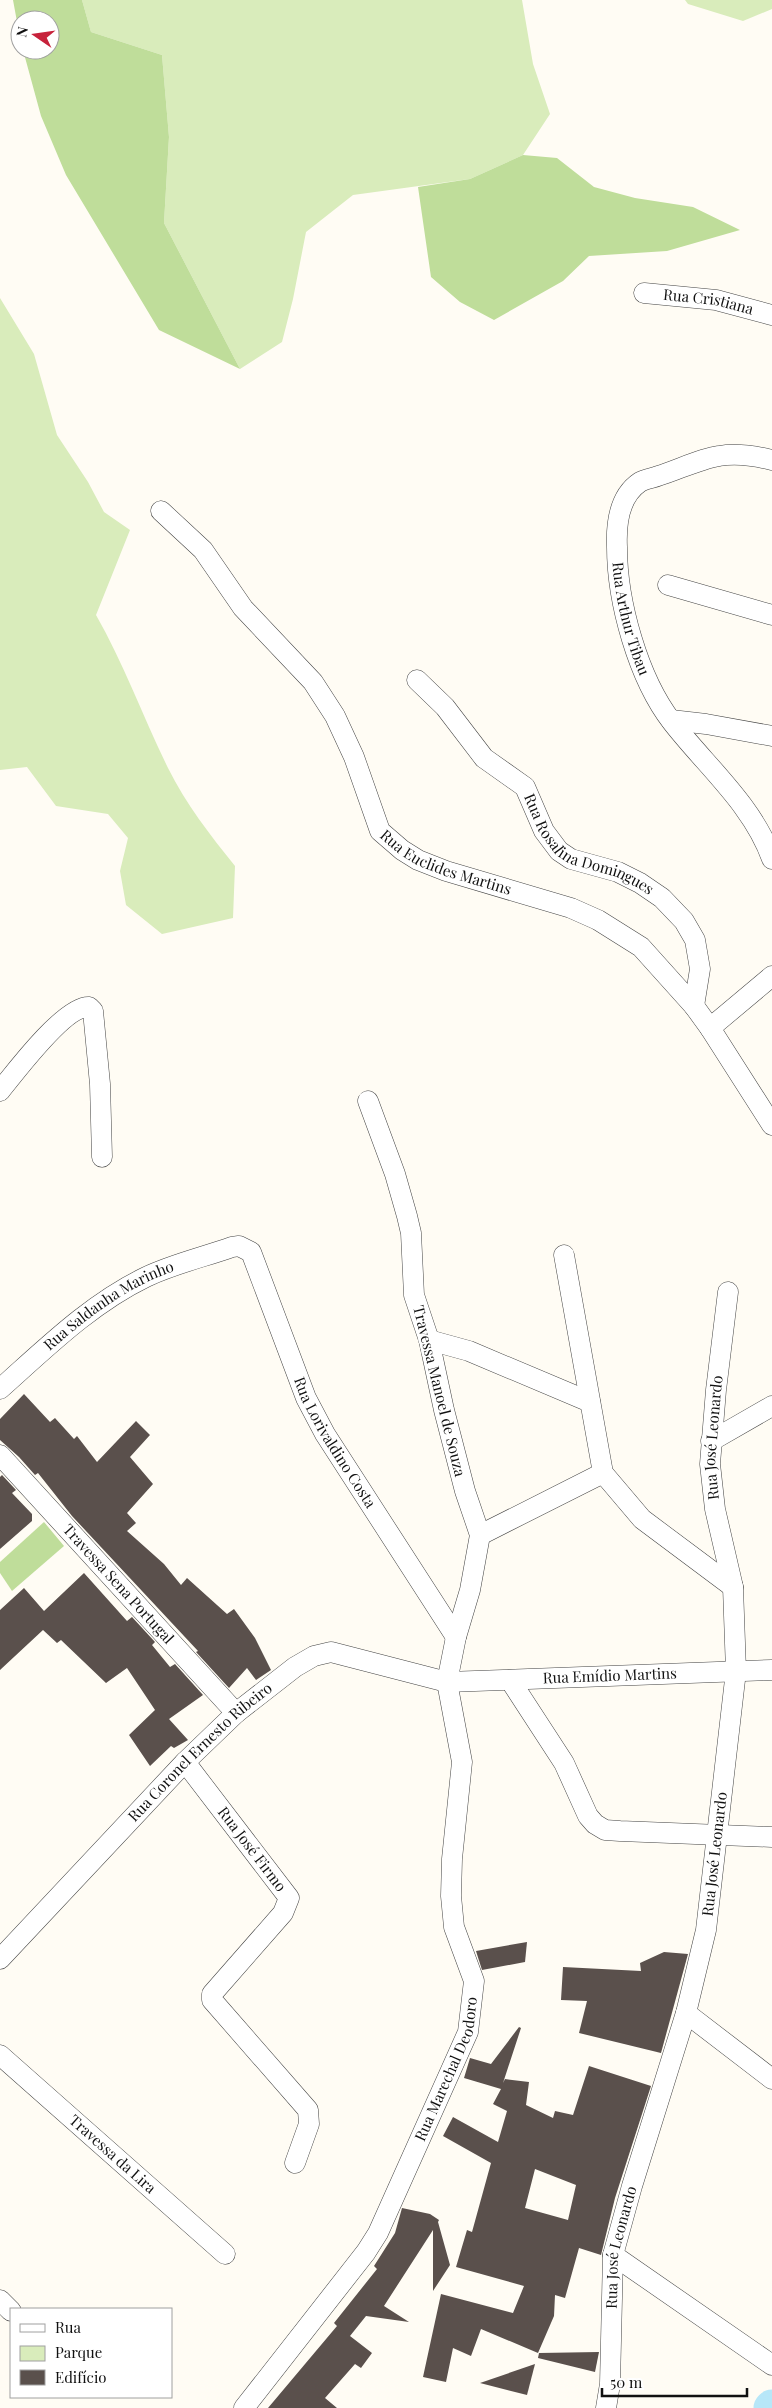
<svg xmlns="http://www.w3.org/2000/svg" width="772" height="2408" font-family="'Playfair Display',serif">
  <style>
    .green { fill: #d9ecbb }
    .forest { fill: #bfdd9a }
    .lines { fill: none; stroke-linecap: round; stroke-linejoin: round }
    .river { stroke: #b7e7f8; stroke-width: 35 }
    .building { fill: #5a504c; fill-rule: evenodd }
    .minor-casing { stroke: #444; stroke-width: 21 }
    .minor { stroke: #fff; stroke-width: 20 }
    .labels { text-anchor: middle; stroke-width: 5; stroke-linejoin: round; paint-order: stroke }
    .street-label { font-size: 15px; fill: #111; stroke: #fff }
  </style>
  <rect width="100%" height="100%" fill="#fffcf4"/>
  <g class="green">
    <path d="M82 0H522L533 64 550 114 523 155 470 179 353 195 306 232 293 299 282 342 240 369 164 223 169 137 162 55 91 32Z"/>
    <path d="M685 0H772V9L743 21 688 4Z"/>
    <path d="M0 298 34 354 57 435 88 482 104 512 130 530 96 615C124 664 143 717 168 768 186 804 210 835 235 866L233 918 162 934 126 905 120 871 128 838 108 814 56 806 27 767 0 770Z"/>
  </g>
  <g class="forest">
    <path d="M13 0H82L91 32 162 55 169 137 164 223 240 369 159 330 66 175 41 116 23 50H50V20H20V38Z"/>
    <path d="M523 155 557 158 594 187 635 198 693 207 740 230 667 251 589 256 563 281 494 320 460 302 431 277 418 187 470 179Z"/>
    <path d="M44 1522 64 1546 12 1591 0 1573V1562Z"/>
  </g>
  <g class="lines">
    <path class="river" d="M771 2408 772 2407"/>
  </g>
  <g class="building">
    <path d="M24 1394 50 1422 55 1418 74 1439 77 1436 97 1462 136 1421 150 1435 130 1457 153 1484 127 1513 136 1523 127 1531 164 1564 181 1585 187 1578 227 1614 234 1609 255 1638 271 1670 256 1680 247 1668 229 1688 196 1652 198 1651 72 1516 38 1473 35 1475 19 1457 0 1440V1419Z"/>
    <path d="M2 1475 16 1490 12 1493 32 1514V1521L0 1549V1477Z"/>
    <path d="M84 1573 127 1621 132 1617 155 1642 152 1645 170 1667 175 1664 203 1695 169 1719 188 1740 174 1748 171 1746 150 1766 129 1735 155 1710 127 1668 106 1683 61 1640 57 1643 43 1630 0 1670V1610L24 1588 44 1611Z"/>
    <path d="M527 1942 525 1962 482 1970 476 1951Z"/>
    <path d="M664 1952 688 1954 661 2053 579 2033 587 2001 561 2000 563 1967 641 1971 640 1963Z"/>
    <path d="M519 2027 521 2028 503 2083 505 2079 529 2082 526 2105 553 2118 555 2111 573 2115 589 2066 651 2086 615 2198 601 2255 579 2248 565 2298 555 2295 554 2316 538 2353 481 2329 471 2356 453 2348 446 2382 423 2377 441 2294 513 2313 524 2286 456 2267 467 2230 472 2232 491 2163 443 2136 453 2117 498 2142 507 2111 493 2104 501 2089 464 2078 470 2058 491 2064ZM535 2169 576 2185 568 2220 525 2208Z"/>
    <path d="M402 2208 430 2214 439 2220 438 2222 450 2265 433 2291V2230L384 2306 409 2322 366 2316 350 2336 372 2353 361 2368 355 2364 325 2398 337 2408H268L337 2326 334 2323 377 2269 374 2266 395 2233Z"/>
    <path d="M599 2352 595 2372 538 2358 539 2353Z"/>
    <path d="M535 2364 527 2395 480 2383Z"/>
  </g>
  <g class="lines">
    <g class="minor-casing">
      <g id="minor">
        <path id="s1" d="M644 293 716 300 772 315"/>
        <path id="s2" d="M772 460C756 456 736 453 719 456 699 459 678 470 658 476 653 478 645 479 640 482 619 496 616 525 617 547 617 602 638 678 672 722 706 766 753 805 772 859"/>
        <path id="s3" d="M161 511 203 550 243 608 313 682 335 716 354 757 380 831 402 850 418 860 446 871 571 908 598 920 641 947 694 1006 710 1028 772 1125"/>
        <path d="M668 585 772 615"/>
        <path id="s4" d="M417 680 445 707 484 758 525 787 544 831 559 851 571 859 618 872 640 883 662 898 684 921 695 940 700 969 694 1006"/>
        <path d="M671 720 706 724 772 736"/>
        <path d="M710 1028 772 976"/>
        <path d="M0 1091C15 1072 66 1005 89 1007L93 1011 100 1084 102 1157"/>
        <path d="M564 1255 603 1473 642 1519 733 1587"/>
        <path d="M429 1340 469 1351 590 1402"/>
        <path id="s5" d="M0 1389C45 1349 90 1304 146 1277 173 1264 204 1257 232 1247L239 1246 251 1252 306 1398 325 1434 456 1637"/>
        <path d="M711 1441 772 1406"/>
        <path id="s6" d="M0 1455 236 1713"/>
        <path d="M480 1535 603 1473"/>
        <path d="M510 1680 564 1763 588 1816 595 1824 605 1830 620 1831 772 1837"/>
        <path id="s7" d="M185 1762 289 1898 283 1913 212 1994V2000L308 2110 309 2124 295 2163"/>
        <path id="s8" d="M0 1959 185 1762 236 1713 295 1667 314 1656 331 1652 447 1682 772 1670"/>
        <path d="M686 2013 772 2079"/>
        <path id="s9" d="M0 2055 225 2254"/>
        <path d="M613 2255 772 2365"/>
        <path d="M0 2300 11 2311"/>
        <path id="s10" d="M244 2408 366 2252 378 2233 468 2032 474 1981 454 1927 451 1896 452 1859 462 1762 447 1682 456 1637 470 1590 480 1535 465 1491 444 1410 429 1340 414 1295 411 1233 407 1216 395 1174 368 1101"/>
        <path id="s11" d="M606 2408 610 2384 613 2255 632 2186 686 2013 706 1930 736 1671 733 1587 715 1509 710 1464 716 1390 728 1292"/>
      </g>
    </g>
    <use href="#minor" class="minor"/>
  </g>
  <g class="labels">
    <g class="street-label">
      <text dy="5" stroke="none"><textPath href="#s1" startOffset="65">Rua Cristiana</textPath></text>
      <text dy="5" stroke="none"><textPath href="#s2" startOffset="282">Rua Arthur Tibau</textPath></text>
      <text dy="5" stroke="none"><textPath href="#s4" startOffset="245">Rua Rosalina Domingues</textPath></text>
      <text dy="5" stroke="none"><textPath href="#s3" startOffset="468">Rua Euclides Martins</textPath></text>
      <text dy="5" stroke="none"><textPath href="#s5" startOffset="138">Rua Saldanha Marinho</textPath></text>
      <text transform="translate(439 1391) rotate(76)" y="5">Travessa Manoel de Souza</text>
      <text dy="5" stroke="none"><textPath href="#s11" startOffset="988">Rua José Leonardo</textPath></text>
      <text dy="5" stroke="none"><textPath href="#s5" startOffset="505">Rua Lorivaldino Costa</textPath></text>
      <text dy="5" stroke="none"><textPath href="#s6" startOffset="175">Travessa Sena Portugal</textPath></text>
      <text dy="5" stroke="none"><textPath href="#s8" startOffset="738">Rua Emídio Martins</textPath></text>
      <text dy="5" stroke="none"><textPath href="#s8" startOffset="288">Rua Coronel Ernesto Ribeiro</textPath></text>
      <text dy="5" stroke="none"><textPath href="#s7" startOffset="110">Rua José Firmo</textPath></text>
      <text dy="5" stroke="none"><textPath href="#s11" startOffset="568">Rua José Leonardo</textPath></text>
      <text dy="5" stroke="none"><textPath href="#s10" startOffset="399">Rua Marechal Deodoro</textPath></text>
      <text dy="5" stroke="none"><textPath href="#s9" startOffset="150">Travessa da Lira</textPath></text>
      <text dy="5" stroke="none"><textPath href="#s11" startOffset="162">Rua José Leonardo</textPath></text>
    </g>
  </g>
  <rect x="10" y="2308" width="162" height="90" fill="#ffffff" stroke="#a0a0a0"/>
  <rect x="20" y="2324" width="25" height="8" fill="#ffffff" stroke="#a0a0a0"/>
  <text x="55" y="2333" font-size="15" fill="#111111">Rua</text>
  <rect x="20" y="2346" width="25" height="15" fill="#d9ecbb" stroke="#a0a0a0"/>
  <text x="55" y="2358" font-size="15" fill="#111111">Parque</text>
  <rect x="20" y="2370" width="25" height="15" fill="#5a504c" stroke="#a0a0a0"/>
  <text x="55" y="2383" font-size="15" fill="#111111">Edifício</text>
  <g transform="translate(35 35) rotate(283)"><circle r="24" fill="#ffffff" stroke="#a0a0a0"/>
  <path d="M0-4L9 19L0 12L-9 19Z" fill="#c7223b"/>
  <text y="-8" font-size="14" font-weight="bold" text-anchor="middle" fill="#111111">N</text>
  </g>
  <path d="M602 2388v8h145v-8" fill="none" stroke="#111111" stroke-width="2.5"/>
  <text x="610" y="2388" font-size="15" fill="#111111" stroke="#ffffff" stroke-width="4" paint-order="stroke">50 m</text>
</svg>
